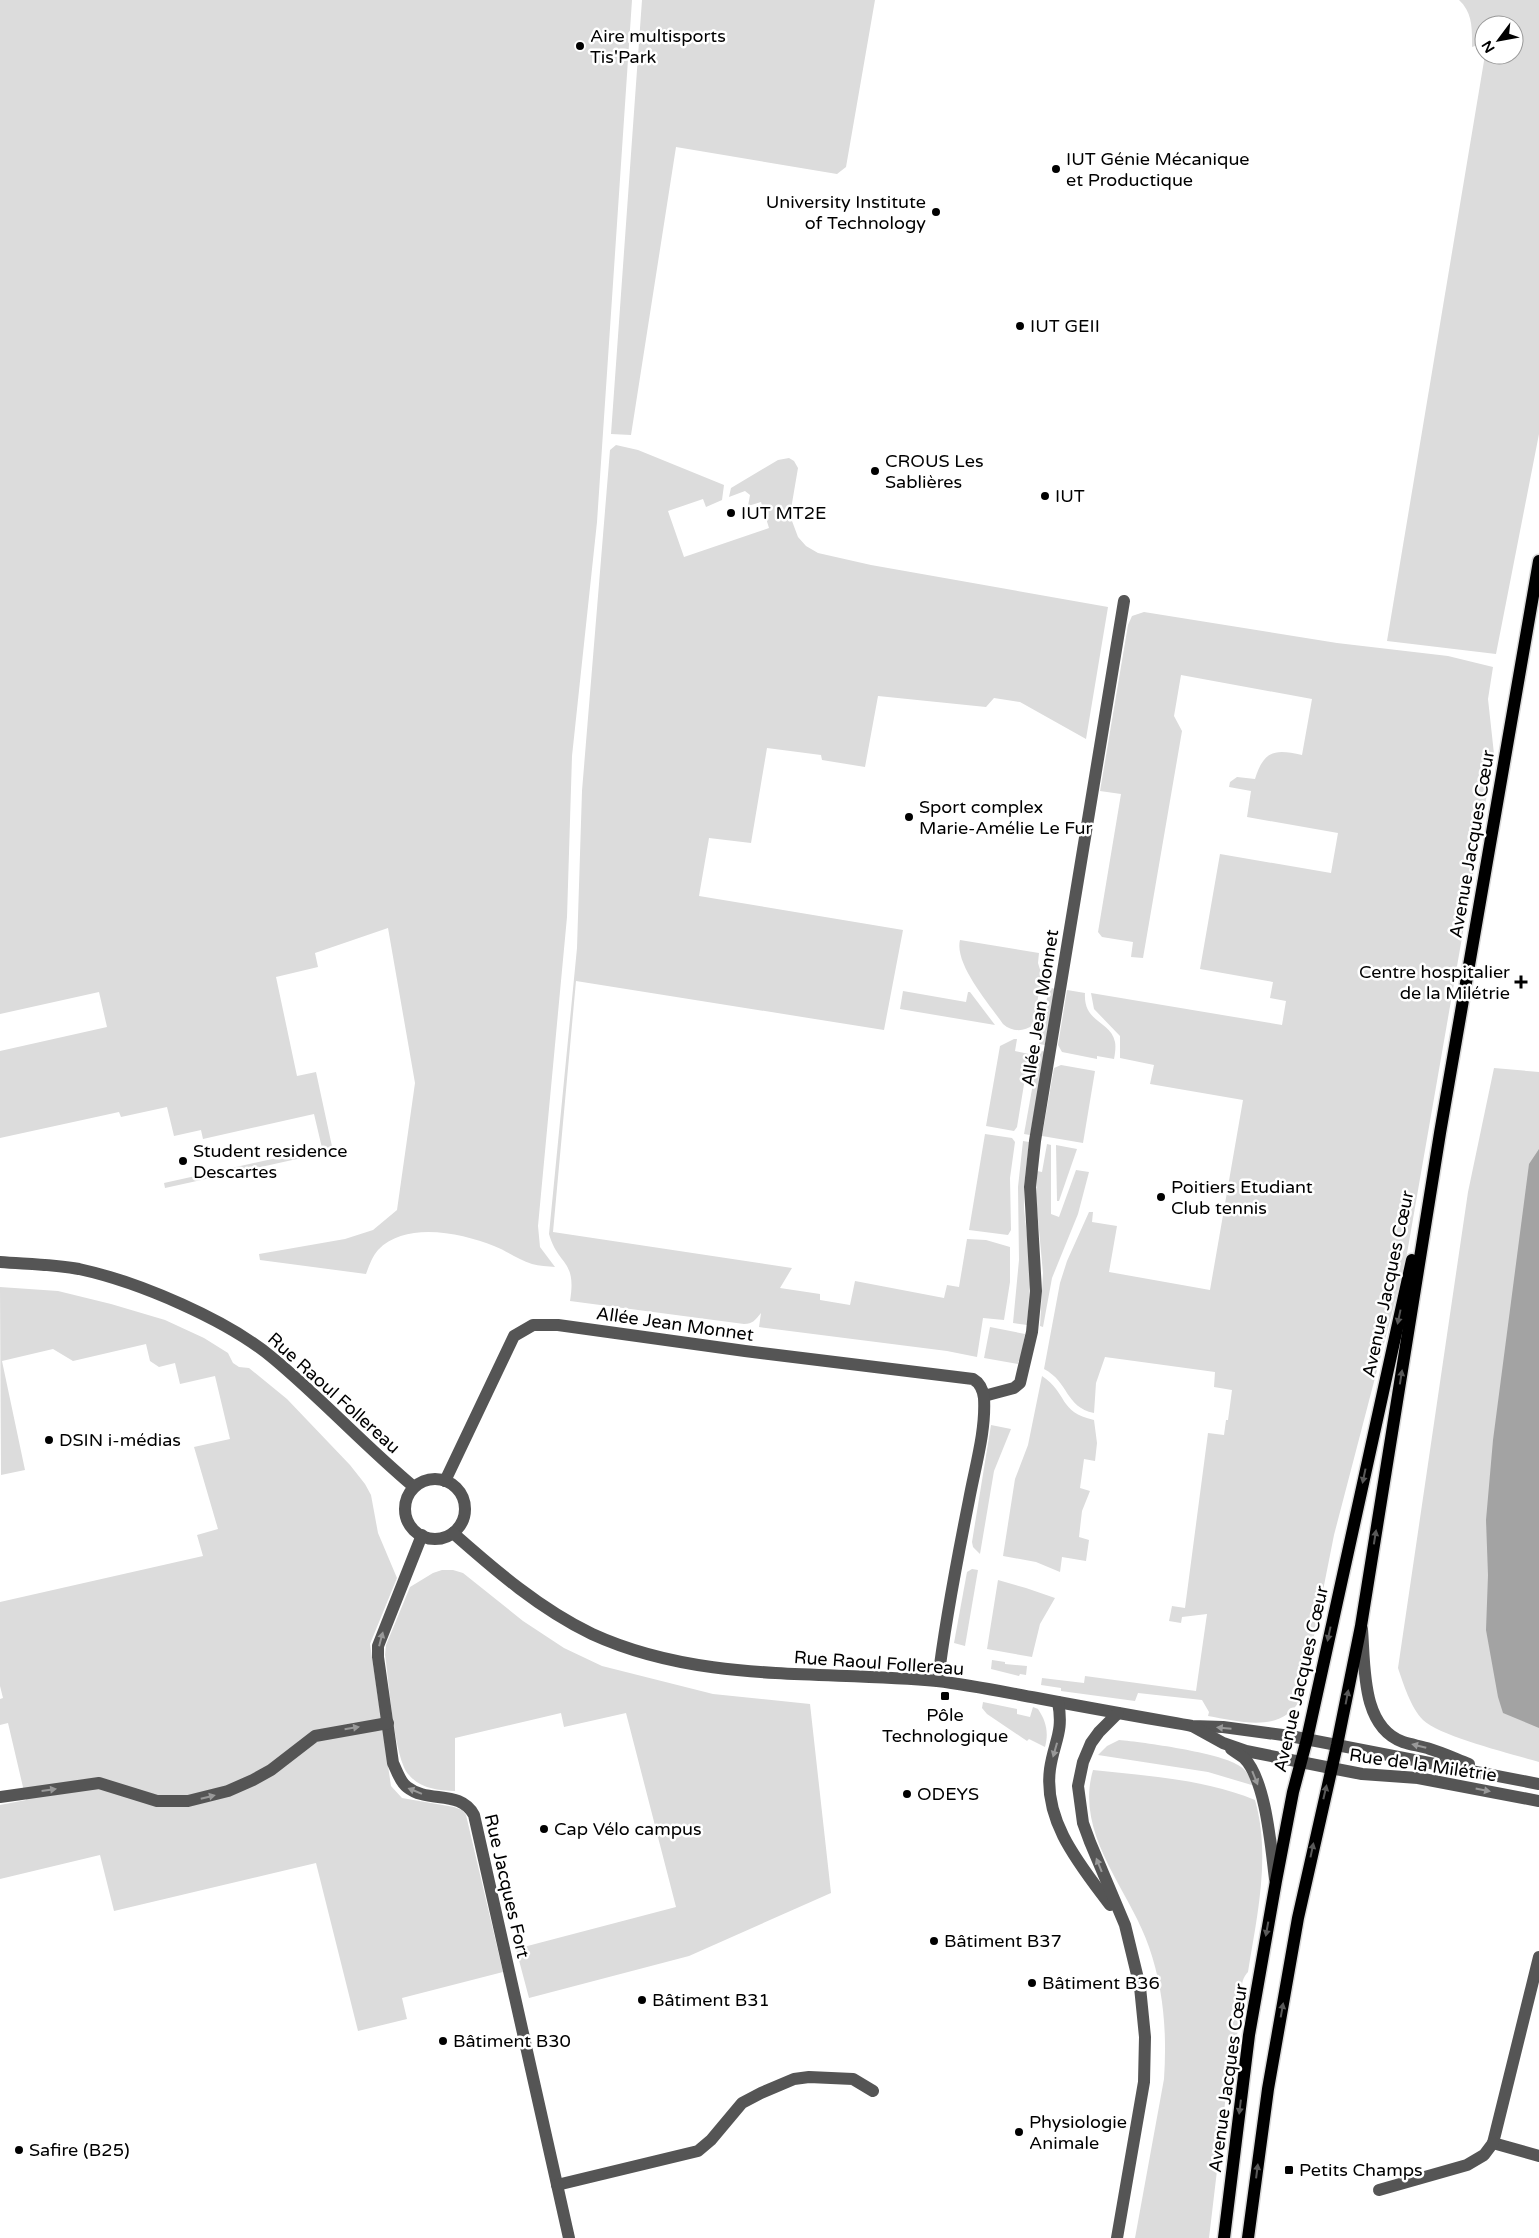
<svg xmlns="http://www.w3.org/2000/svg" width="1539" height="2238" font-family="'Varela Round',sans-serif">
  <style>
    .green { fill: #dcdcdc }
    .water { fill: #a3a3a3 }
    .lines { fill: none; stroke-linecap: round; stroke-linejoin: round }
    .major-casing { stroke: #dbdbdb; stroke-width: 15 }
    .minor { stroke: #555; stroke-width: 12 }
    .major { stroke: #000; stroke-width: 12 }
    .oneway { fill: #595959 }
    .oneway2 { fill: #999 }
    .poi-dot { fill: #000; stroke: #fff; stroke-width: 2 }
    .labels { text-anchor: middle; stroke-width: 5; stroke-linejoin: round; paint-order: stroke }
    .poi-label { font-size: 18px; fill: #000; stroke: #fff; text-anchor: start }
    .street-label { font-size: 18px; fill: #000; stroke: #fff }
  </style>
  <rect width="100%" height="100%" fill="#fff"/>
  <g class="green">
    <path d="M0 0H632L597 522 572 756 567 917 538 1226 540 1247 555 1267C548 1266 539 1266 532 1264 519 1260 507 1251 494 1246 461 1233 406 1221 378 1250 372 1257 369 1266 366 1274L260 1260 259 1254 345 1239 373 1230 397 1210 415 1083 388 928 315 953 318 967 276 977 297 1076 316 1072 333 1151 165 1188 164 1183 322 1148 314 1114 203 1139 201 1130 174 1136 167 1107 121 1117 119 1112 0 1138V1051L107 1027 99 992 0 1014Z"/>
    <path d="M642 0H875L846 167 837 174 676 147 631 435 611 434Z"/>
    <path d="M1459 0H1539V434L1496 654 1387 641 1485 55H1514V25H1484V43L1472 47C1472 29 1473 13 1459 0Z"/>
    <path d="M616 445 638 450 724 485 722 500 706 507 703 499 668 511 684 557 769 528 761 502 748 506 750 495 745 491 729 497 731 488 778 460 789 458 794 461 798 468 791 509 792 521 798 537 806 546 818 553 871 565 1108 607 1086 739 1020 702 994 698 986 707 878 696 865 767 822 760 821 755 767 748 751 843 709 838 699 896 903 930 884 1030 576 981 553 1232 792 1268 780 1288 820 1294V1300L850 1305 855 1281 944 1298 947 1285 959 1287 967 1239 986 1240 1010 1247V1282L1004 1320 983 1318 977 1357 947 1351 759 1327 761 1313C755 1320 753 1324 744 1324L570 1301C577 1259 558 1266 549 1234L577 948 582 791 610 450Z"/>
    <path d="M1144 612 1337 643 1448 656 1493 667 1488 699 1494 754 1406 1259 1334 1535 1302 1696C1284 1734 1242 1722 1208 1716L1209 1712 1202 1700 1138 1693 1135 1701 1061 1691V1688L1041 1685 1042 1678 1084 1683 1085 1676 1196 1691 1207 1614 1182 1617 1181 1623 1169 1621 1172 1606 1185 1608 1208 1433 1224 1435 1226 1420H1228L1232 1390 1214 1387 1215 1372 1105 1357 1096 1383 1094 1413C1065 1407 1069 1382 1044 1369L1060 1283 1067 1261 1089 1212H1093L1092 1222 1117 1226 1109 1272 1210 1290 1243 1100 1150 1084 1154 1065 1120 1058V1036L1094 1009 1091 993 1282 1025 1286 1001 1270 998 1273 982 1200 969 1220 854 1331 873 1338 833 1247 817 1251 791 1229 787 1230 782 1237 777 1255 779C1264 750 1275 749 1302 755L1312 699 1181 675 1174 716 1182 731 1143 958 1131 957 1133 942 1102 937 1098 932 1121 794 1100 791 1128 625 1132 616Z"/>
    <path d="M960 940 1039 953 1038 963 1042 976 1033 1025C1024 1032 1012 1032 1003 1024 990 1005 954 964 960 940Z"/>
    <path d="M1049 987 1055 989 1045 1045 1039 1044Z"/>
    <path d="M1067 990 1085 993C1083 1023 1111 1021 1115 1042 1116 1047 1115 1054 1114 1059L1097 1056V1059L1062 1052 1058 1045Z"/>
    <path d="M903 991 966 1002 968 992H970L995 1025 900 1009Z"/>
    <path d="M1014 1039H1017L1015 1051 1029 1054 1017 1127 1014 1131 986 1126 1000 1046Z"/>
    <path d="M1039 1050 1045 1052 1030 1135 1024 1134Z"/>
    <path d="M1061 1065 1095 1071 1083 1143 1042 1136 1054 1068Z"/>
    <path d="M1494 1068 1539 1072V1762C1513 1754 1441 1737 1423 1720 1411 1708 1403 1683 1398 1668L1468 1192Z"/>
    <path d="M985 1134 1012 1138 1015 1142 1010 1178 1011 1230 1008 1235 969 1230Z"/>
    <path d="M1023 1141 1029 1142 1024 1186V1209L1031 1271 1027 1325 1013 1323 1019 1260 1018 1187Z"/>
    <path d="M1047 1144 1051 1145V1214L1059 1217 1076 1170 1089 1172 1078 1214 1052 1278 1043 1327 1040 1326 1043 1273 1036 1198 1037 1171 1042 1172Z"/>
    <path d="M1056 1145 1077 1149 1059 1201H1057Z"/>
    <path d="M0 1287 58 1291 111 1304 165 1320 204 1338 228 1353 233 1363 239 1367 249 1368 287 1399 350 1465 365 1484 371 1495 378 1533 397 1578 370 1644 391 1786 402 1798 454 1807 462 1810 466 1815 503 1972 402 1998 407 2019 358 2031 316 1863 114 1911 100 1855 0 1879V1805L26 1800 8 1723 0 1725V1699L3 1698 0 1686V1602L203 1556 197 1535 218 1529 194 1447 230 1439 215 1376 180 1384 175 1363 159 1367 150 1361 146 1344 73 1361 53 1349 2 1361 25 1470 1 1475Z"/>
    <path d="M990 1327 1025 1334 1020 1362 1018 1361V1364L984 1358Z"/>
    <path d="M1042 1376C1068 1393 1058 1412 1094 1420L1097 1443 1095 1461 1084 1459 1080 1488 1090 1491 1082 1511 1079 1537 1089 1540 1086 1561 1062 1557 1060 1572 1036 1562 1003 1556 1015 1479 1028 1445Z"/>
    <path d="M991 1425 1011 1429 994 1471 980 1554 973 1547 972 1542Z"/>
    <path d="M972 1569 978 1570 965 1646 954 1643 967 1572Z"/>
    <path d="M442 1570H453L463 1573 523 1621 564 1648 602 1666 713 1694 810 1704 831 1893 689 1956 529 1998 516 1949 676 1907 626 1713 564 1727 561 1713 455 1738V1791C437 1790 421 1789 409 1775 394 1759 389 1680 385 1655L386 1645 410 1587 433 1573Z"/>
    <path d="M998 1580 1026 1588 1055 1598 1040 1624 1032 1657 987 1649Z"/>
    <path d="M992 1660 1005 1662V1664L1027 1666 1026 1675 1020 1674 1019 1676 991 1669Z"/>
    <path d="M983 1702 1017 1709V1714L1030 1717 1033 1707 1038 1709C1046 1721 1049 1732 1045 1747L1029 1739 1027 1741 987 1714 982 1708Z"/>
    <path d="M1119 1740C1143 1742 1220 1753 1238 1765 1247 1770 1250 1778 1255 1786L1208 1772 1098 1755 1107 1746Z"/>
    <path d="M1093 1770C1148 1776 1204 1779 1255 1800 1271 1856 1257 1916 1248 1972 1242 1978 1240 1988 1244 1996L1225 2103 1209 2238H1135L1164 2079C1167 2034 1164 1990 1149 1947 1130 1890 1074 1835 1093 1770Z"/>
  </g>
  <path class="water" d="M1539 1149V1728L1503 1713 1498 1697 1486 1630 1488 1575 1486 1520 1493 1440 1529 1164Z"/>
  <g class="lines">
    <g class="major-casing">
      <g id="major">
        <path d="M1224 2238 1249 2035 1276 1881 1293 1792 1307 1739 1412 1260"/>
        <path d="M1248 2238 1268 2089 1298 1918 1337 1745 1361 1626 1440 1133 1539 561"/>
      </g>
    </g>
    <g class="minor">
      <path d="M0 1262C26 1264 53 1264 79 1269 139 1282 228 1320 274 1359 323 1400 366 1447 414 1487"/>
      <path d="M984 1396 1014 1388 1020 1383 1032 1332 1036 1291 1030 1187 1035 1141 1124 601"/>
      <circle cx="435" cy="1509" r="30"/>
      <path d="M445 1481 514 1336 533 1325H558L745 1351 973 1379C980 1383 983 1390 984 1398 986 1431 975 1467 969 1500 957 1560 945 1621 938 1681"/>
      <path d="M453 1533C496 1571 540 1609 592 1634 701 1684 821 1670 937 1681 971 1685 1004 1692 1037 1698 1089 1708 1141 1717 1192 1726L1223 1727 1290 1736 1539 1784"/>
      <path d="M422 1535 378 1646V1657L393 1763C397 1771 400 1782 407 1787 428 1804 460 1789 474 1815L569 2238"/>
      <path d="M1362 1629C1365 1666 1361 1727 1403 1742 1412 1745 1421 1746 1430 1749 1443 1753 1456 1759 1469 1764"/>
      <path d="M1058 1702C1064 1733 1054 1741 1050 1769 1043 1822 1081 1866 1110 1905"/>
      <path d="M1194 1727 1223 1743 1246 1751 1331 1768 1362 1774 1418 1778 1539 1801"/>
      <path d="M1231 1749C1235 1752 1240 1755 1244 1758 1266 1780 1271 1848 1275 1879"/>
      <path d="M0 1797 99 1783 157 1801H188L228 1791 253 1780 271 1770 315 1736 388 1723"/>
      <path d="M1539 1957 1493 2143 1539 2156"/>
      <path d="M557 2185 698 2151 711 2140 742 2103 761 2093 794 2079 809 2077 853 2079 873 2091"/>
      <path d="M1379 2190 1467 2165 1484 2155 1493 2143"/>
      <path d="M1117 2238 1144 2082 1145 2037 1140 1987 1125 1925 1090 1842 1083 1823 1078 1786 1083 1762 1091 1743 1099 1732 1118 1713"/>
    </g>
    <use href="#major" class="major"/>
  </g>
  <defs><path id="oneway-solid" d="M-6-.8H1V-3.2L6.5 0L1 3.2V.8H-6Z" transform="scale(1.25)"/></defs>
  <g class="oneway">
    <use href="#oneway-solid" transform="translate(1399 1317) rotate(102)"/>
    <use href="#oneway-solid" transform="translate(1401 1377) rotate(-81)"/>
    <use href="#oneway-solid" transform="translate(1364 1476) rotate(102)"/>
    <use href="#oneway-solid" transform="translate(1375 1537) rotate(-81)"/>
    <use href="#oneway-solid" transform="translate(1329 1634) rotate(102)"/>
    <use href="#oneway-solid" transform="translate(1347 1697) rotate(-79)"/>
    <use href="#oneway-solid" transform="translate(1325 1792) rotate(-77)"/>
    <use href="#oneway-solid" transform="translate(1312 1850) rotate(-78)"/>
    <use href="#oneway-solid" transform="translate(1267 1929) rotate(100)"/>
    <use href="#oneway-solid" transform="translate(1282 2010) rotate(-80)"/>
    <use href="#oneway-solid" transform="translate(1240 2107) rotate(97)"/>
    <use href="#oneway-solid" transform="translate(1257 2171) rotate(-83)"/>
  </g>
  <g class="oneway2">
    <use href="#oneway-solid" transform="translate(381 1639) rotate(-75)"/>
    <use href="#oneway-solid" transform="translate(352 1728) rotate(-9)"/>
    <use href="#oneway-solid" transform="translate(1224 1728) rotate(-175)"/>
    <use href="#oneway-solid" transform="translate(1419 1746) rotate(-166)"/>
    <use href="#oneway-solid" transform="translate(1055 1750) rotate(106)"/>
    <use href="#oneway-solid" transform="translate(1255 1778) rotate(68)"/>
    <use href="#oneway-solid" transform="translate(49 1790) rotate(-8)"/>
    <use href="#oneway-solid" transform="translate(1483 1790) rotate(11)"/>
    <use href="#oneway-solid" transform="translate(415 1791) rotate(-158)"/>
    <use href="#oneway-solid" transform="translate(208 1797) rotate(-14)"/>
    <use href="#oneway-solid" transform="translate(1099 1865) rotate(-112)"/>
  </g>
  <g class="poi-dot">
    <circle cx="580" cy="46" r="5"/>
    <circle cx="1056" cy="169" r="5"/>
    <circle cx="936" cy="212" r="5"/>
    <circle cx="1020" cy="326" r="5"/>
    <circle cx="875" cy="471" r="5"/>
    <circle cx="1045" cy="496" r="5"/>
    <circle cx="731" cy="513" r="5"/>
    <circle cx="909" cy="817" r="5"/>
    <path d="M1518.5 974.5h5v5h5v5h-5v5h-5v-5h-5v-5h5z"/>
    <circle cx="183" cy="1161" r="5"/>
    <circle cx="1161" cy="1197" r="5"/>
    <circle cx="49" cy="1440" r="5"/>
    <rect x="940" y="1691" width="10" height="10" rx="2.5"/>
    <circle cx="907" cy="1794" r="5"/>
    <circle cx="544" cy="1829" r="5"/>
    <circle cx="934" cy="1941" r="5"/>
    <circle cx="1032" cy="1983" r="5"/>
    <circle cx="642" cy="2000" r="5"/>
    <circle cx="443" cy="2041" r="5"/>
    <circle cx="1019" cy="2132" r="5"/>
    <circle cx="19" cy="2150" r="5"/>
    <rect x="1284" y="2165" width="10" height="10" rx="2.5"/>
  </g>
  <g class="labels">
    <g class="poi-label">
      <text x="590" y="42">Aire multisports<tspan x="590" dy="21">Tis'Park</tspan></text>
      <text x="1066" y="165">IUT Génie Mécanique<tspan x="1066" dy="21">et Productique</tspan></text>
      <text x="926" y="208" text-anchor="end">University Institute<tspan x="926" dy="21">of Technology</tspan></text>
      <text x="1030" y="332">IUT GEII</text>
      <text x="885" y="467">CROUS Les<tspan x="885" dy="21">Sablières</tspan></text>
      <text x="1055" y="502">IUT</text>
      <text x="741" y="519">IUT MT2E</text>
      <text x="919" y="813">Sport complex<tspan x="919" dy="21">Marie-Amélie Le Fur</tspan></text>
      <text x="1510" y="978" text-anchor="end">Centre hospitalier<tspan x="1510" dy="21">de la Milétrie</tspan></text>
      <text x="193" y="1157">Student residence<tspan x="193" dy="21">Descartes</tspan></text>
      <text x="1171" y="1193">Poitiers Etudiant<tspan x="1171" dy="21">Club tennis</tspan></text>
      <text x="59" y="1446">DSIN i-médias</text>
      <text x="945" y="1721" text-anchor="middle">Pôle<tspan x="945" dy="21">Technologique</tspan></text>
      <text x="917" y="1800">ODEYS</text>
      <text x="554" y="1835">Cap Vélo campus</text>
      <text x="944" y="1947">Bâtiment B37</text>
      <text x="1042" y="1989">Bâtiment B36</text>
      <text x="652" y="2006">Bâtiment B31</text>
      <text x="453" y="2047">Bâtiment B30</text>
      <text x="1029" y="2128">Physiologie<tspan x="1029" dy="21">Animale</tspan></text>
      <text x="29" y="2156">Safire (B25)</text>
      <text x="1299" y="2176">Petits Champs</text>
    </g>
    <g class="street-label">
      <text transform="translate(1472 844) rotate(-80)" y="6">Avenue Jacques Cœur</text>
      <text transform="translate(1040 1008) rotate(-81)" y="6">Allée Jean Monnet</text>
      <text transform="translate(1388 1284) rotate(-78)" y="6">Avenue Jacques Cœur</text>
      <text transform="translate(675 1324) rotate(8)" y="6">Allée Jean Monnet</text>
      <text transform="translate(334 1393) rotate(42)" y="6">Rue Raoul Follereau</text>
      <text transform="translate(879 1663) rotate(4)" y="6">Rue Raoul Follereau</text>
      <text transform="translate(1301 1679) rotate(-77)" y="6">Avenue Jacques Cœur</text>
      <text transform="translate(1423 1765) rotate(8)" y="6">Rue de la Milétrie</text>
      <text transform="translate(507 1886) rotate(77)" y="6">Rue Jacques Fort</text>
      <text transform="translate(1228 2078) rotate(-82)" y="6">Avenue Jacques Cœur</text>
    </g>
  </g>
  <g transform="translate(1499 40) rotate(238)"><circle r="24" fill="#ffffff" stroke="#999999"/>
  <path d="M0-4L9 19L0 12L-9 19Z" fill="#000000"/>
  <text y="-8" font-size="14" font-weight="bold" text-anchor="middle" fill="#000000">N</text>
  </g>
</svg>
